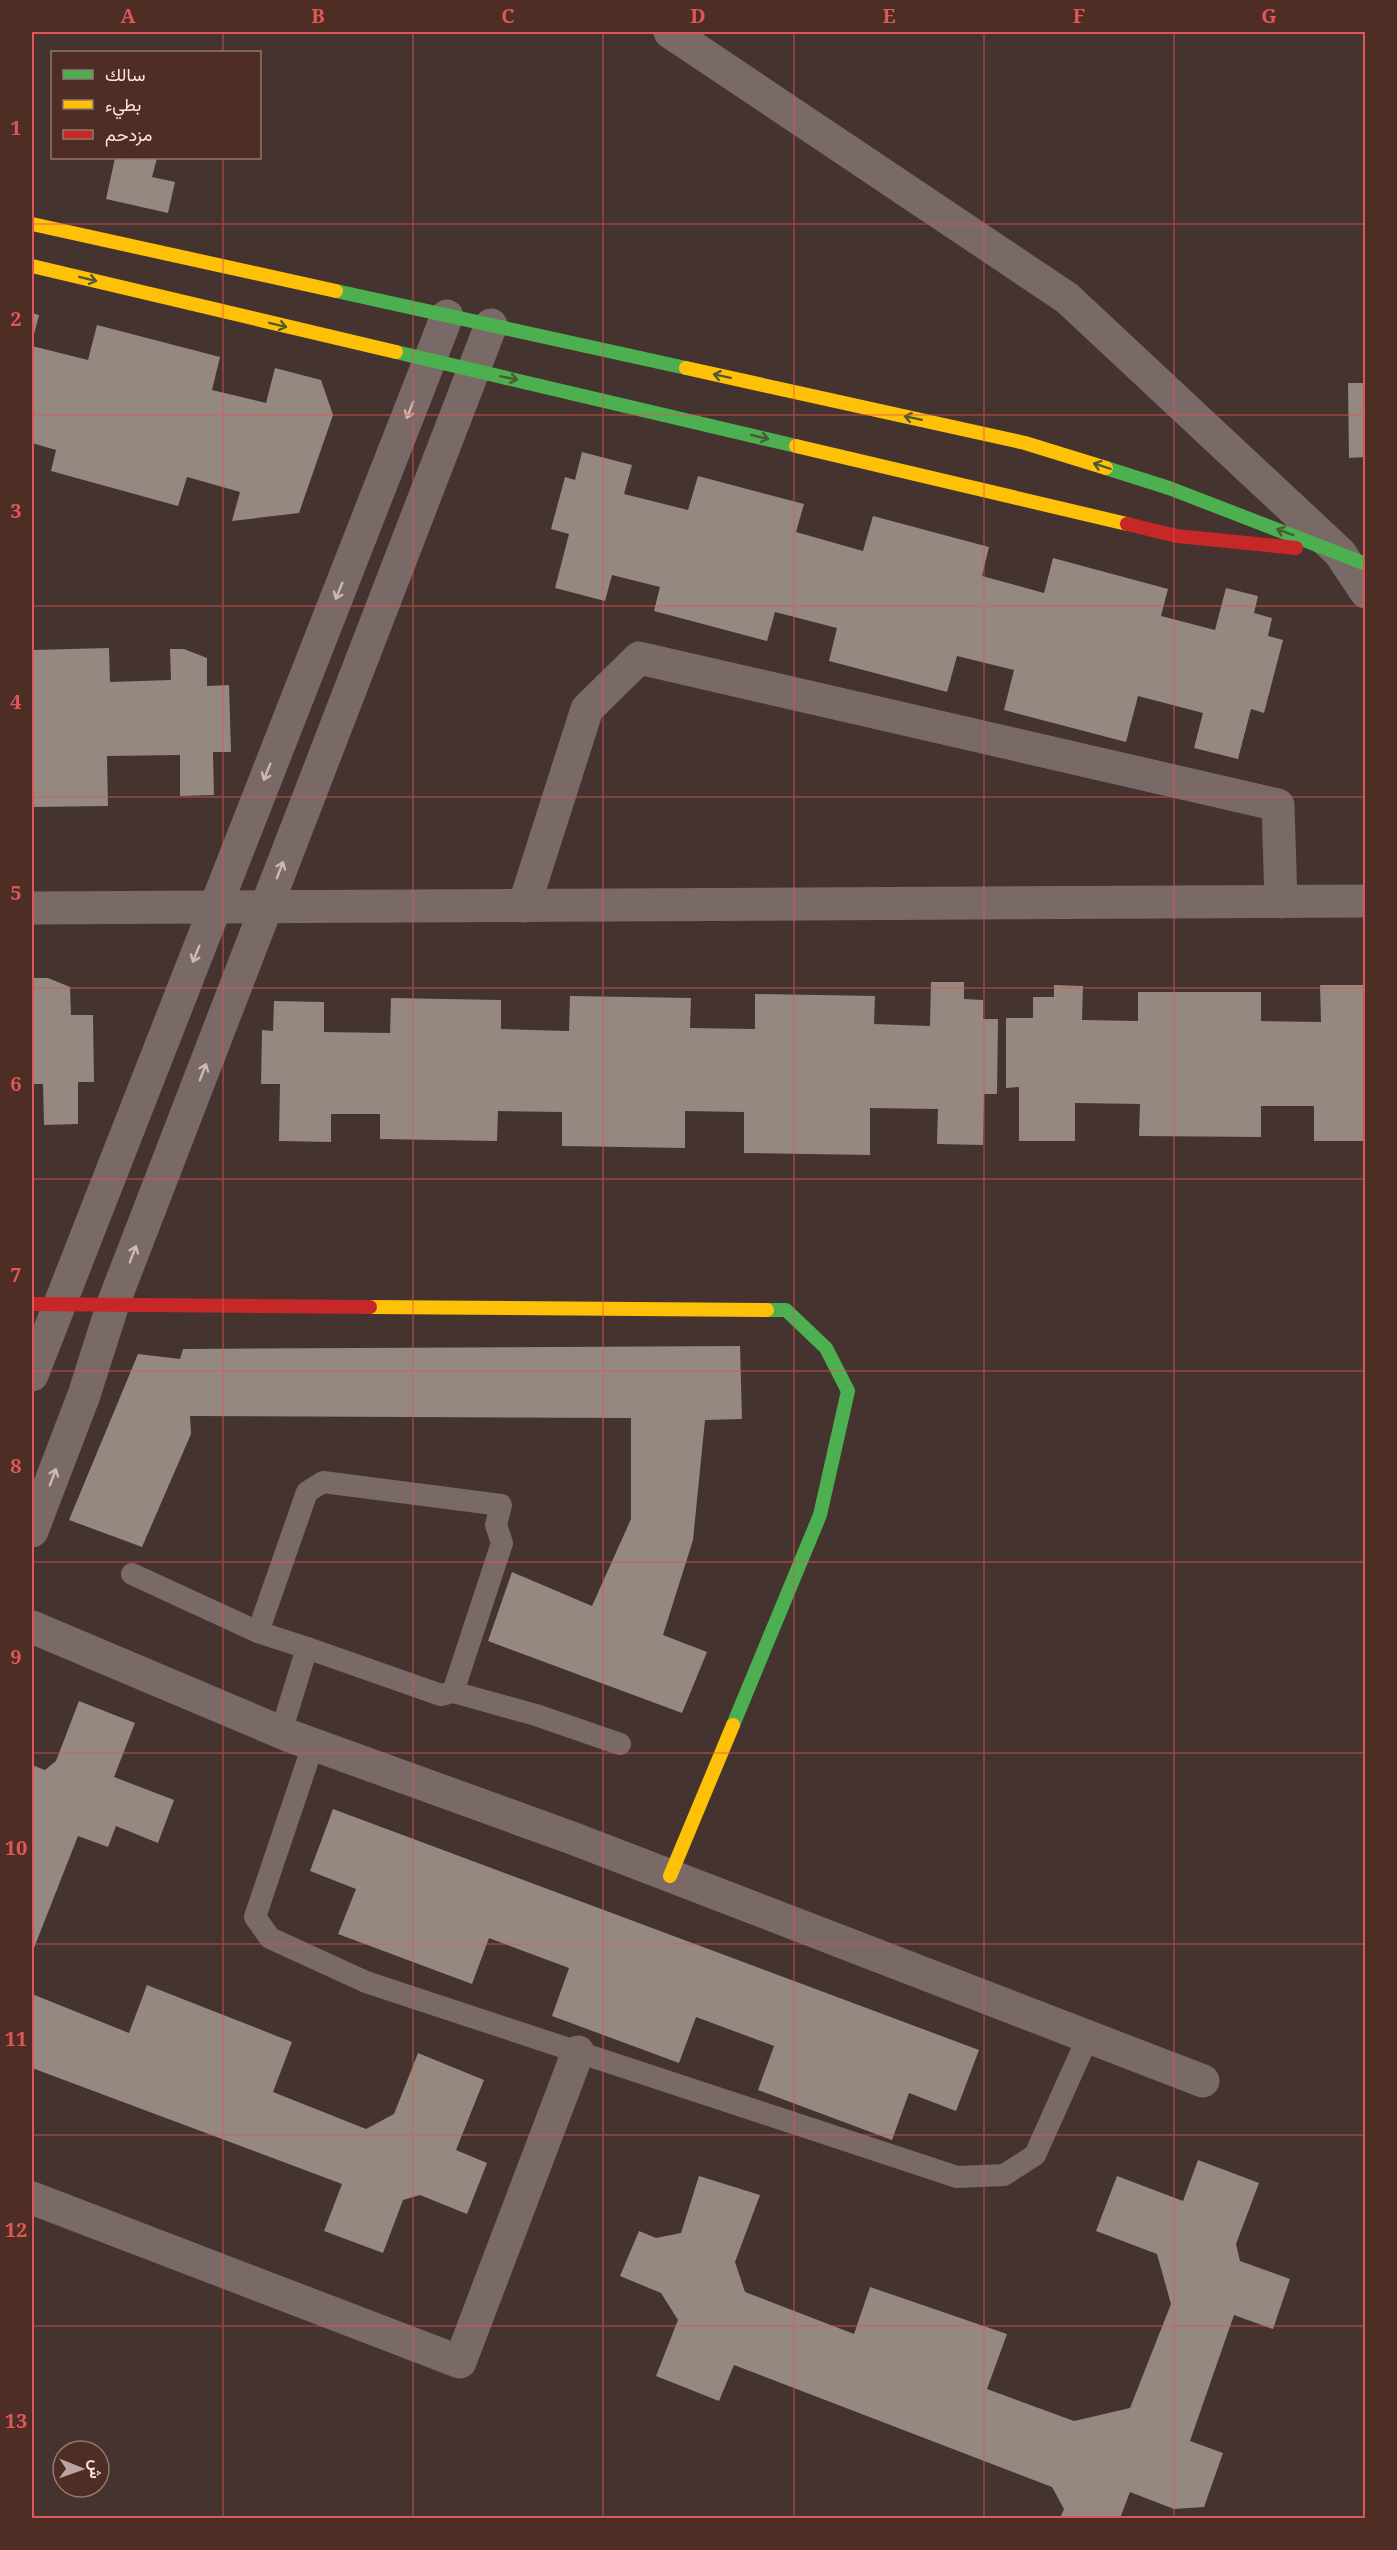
<svg xmlns="http://www.w3.org/2000/svg" width="1397" height="2550" font-family="'Noto Serif',Vazirmatn,serif">
  <style>
    .building { fill: #958881 }
    .lines { fill: none; stroke-linecap: round; stroke-linejoin: round }
    .lane { stroke: #796967; stroke-width: 22 }
    .street { stroke: #796967; stroke-width: 33 }
    .fast { stroke: #4caf50; stroke-width: 14 }
    .slow { stroke: #ffc107; stroke-width: 14 }
    .jam { stroke: #c62828; stroke-width: 14 }
    .oneway { stroke: #4d5b33 }
    .oneway2 { stroke: #cdb9b4 }
    .grid { fill: none; stroke: #df5756; stroke-width: 1.5; stroke-opacity: 0.55 }
    .neatline { fill: none; stroke: #df5756; stroke-width: 2 }
    .grid-label { font-size: 20px; text-anchor: middle; font-weight: bold; fill: #df5756 }
  </style>
  <rect width="100%" height="100%" fill="#44332e"/>
  <g class="building">
    <path d="M115 158H157L152 177 175 182 168 213 106 199Z"/>
    <path d="M32 313 39 315 32 342Z"/>
    <path d="M97 325 220 357 212 390 266 403 275 368 321 380 333 415 299 513 232 521 240 492 187 477 178 506 51 471 56 450 32 443V346L88 360Z"/>
    <path d="M1348 383H1366V457L1349 458Z"/>
    <path d="M582 452 632 465 624 494 688 510 698 476 804 504 796 532 863 551 873 516 989 547 982 576 1044 593 1053 558 1168 589 1161 616 1215 630 1226 588 1258 596 1254 613 1272 618 1268 636 1283 640 1264 713 1251 709 1238 759 1194 748 1203 713 1138 696 1126 742 1004 710 1014 670 957 656 947 692 829 661 837 628 775 612 767 641 654 611 660 587 612 575 605 601 555 588 569 534 551 529 565 477 575 480Z"/>
    <path d="M109 648 110 682 171 680 170 649H184L207 658V686L229 685 231 752H213L214 795 180 796V755L107 756 108 806 32 807V650Z"/>
    <path d="M34 978H48L70 987 71 1015H93L94 1082H78V1124L44 1125 43 1084H32Z"/>
    <path d="M931 982H964V999L983 1000V1019H998L997 1094H984L983 1145 937 1144 938 1109 870 1108V1155L744 1153V1112L685 1111V1148L562 1146V1112L498 1111 497 1141 380 1139V1114H331V1142L279 1141 280 1084H261L262 1030 273 1031 274 1001 324 1002V1032L390 1033 391 998 501 1000V1029L569 1031 570 996 691 998 690 1028 755 1029V994L875 996 874 1024 930 1026Z"/>
    <path d="M1054 985 1083 986 1082 1020 1138 1021V992H1261V1021L1321 1022 1320 985H1366V1141H1314V1106H1261V1137L1139 1136 1140 1104 1075 1103V1141H1019V1087L1006 1088V1018H1033V997H1054Z"/>
    <path d="M740 1346 742 1419 705 1420 693 1540 663 1635 707 1652 682 1713 488 1641 512 1572 592 1606 631 1519V1418L190 1416 191 1434 142 1547 69 1520 138 1354 180 1359 183 1349Z"/>
    <path d="M79 1701 135 1723 114 1777 174 1800 158 1843 116 1826 108 1847 78 1836 32 1953V1765L45 1770 56 1761Z"/>
    <path d="M333 1809 979 2050 956 2111 909 2093 892 2140 758 2090 774 2046 696 2017 679 2063 552 2016 569 1968 489 1938 472 1984 338 1934 356 1889 310 1871Z"/>
    <path d="M147 1985 292 2042 273 2092 366 2129 394 2114 418 2053 484 2080 456 2150 487 2163 467 2214 420 2195 403 2200 383 2253 324 2231 342 2184 32 2068V1994L129 2033Z"/>
    <path d="M1198 2160 1259 2183 1236 2244 1240 2261 1290 2279 1273 2329 1234 2315 1190 2441 1223 2453 1204 2507 1174 2509 1130 2492 1120 2518H1060L1064 2509 1052 2487 734 2365 719 2401 656 2376 678 2320 661 2293 620 2276 639 2231 656 2238 681 2233 699 2176 760 2195 735 2262 745 2292 854 2334 870 2287 1007 2334 987 2389 1074 2421 1130 2408 1171 2304 1157 2254 1096 2231 1117 2176 1183 2201Z"/>
  </g>
  <g class="lines">
    <g class="lane">
      <path d="M132 1574 258 1632"/>
      <path d="M307 1648 258 1632 307 1492 323 1482 501 1505 496 1525 502 1543 453 1692"/>
      <path d="M281 1732 307 1648 441 1695 453 1692 536 1715 620 1744"/>
      <path d="M313 1745 255 1917 270 1938 366 1982 957 2177 1004 2175 1035 2155 1088 2037"/>
    </g>
    <g class="street">
      <path d="M670 32 1067 298 1340 553 1366 592"/>
      <path d="M524 906 587 709 639 658 1278 805 1281 902"/>
      <path d="M32 908 1366 901"/>
      <path d="M32 1375 447 316"/>
      <path d="M32 1531 84 1395 113 1304 491 325"/>
      <path d="M32 1627 290 1736 572 1838 1203 2081"/>
      <path d="M32 2198 460 2362 578 2052"/>
    </g>
    <g class="fast">
      <path d="M336 291 686 368"/>
      <path d="M396 352 796 446"/>
      <path d="M1106 468 1169 488 1366 564"/>
      <path d="M733 1725 820 1515 848 1391 826 1348 786 1310H767"/>
    </g>
    <g class="slow">
      <path d="M32 224 336 291"/>
      <path d="M32 266 396 352"/>
      <path d="M686 368 1025 443 1106 468"/>
      <path d="M796 446 1127 524"/>
      <path d="M370 1307 767 1310"/>
      <path d="M670 1876 733 1725"/>
    </g>
    <g class="jam">
      <path d="M1127 524 1177 536 1296 548"/>
      <path d="M32 1304 370 1307"/>
    </g>
  </g>
  <defs><path id="oneway-shaft" d="M-6 0H5M1.5-3L5.5 0L1.5 3" fill="none" stroke-width="1.6" stroke-linecap="round" stroke-linejoin="round" transform="scale(1.5)"/></defs>
  <g class="oneway">
    <use href="#oneway-shaft" transform="translate(88 279) rotate(14)"/>
    <use href="#oneway-shaft" transform="translate(278 325) rotate(14)"/>
    <use href="#oneway-shaft" transform="translate(722 376) rotate(-168)"/>
    <use href="#oneway-shaft" transform="translate(509 378) rotate(12)"/>
    <use href="#oneway-shaft" transform="translate(913 418) rotate(-168)"/>
    <use href="#oneway-shaft" transform="translate(760 437) rotate(13)"/>
    <use href="#oneway-shaft" transform="translate(1102 466) rotate(-162)"/>
    <use href="#oneway-shaft" transform="translate(1285 532) rotate(-159)"/>
  </g>
  <g class="oneway2">
    <use href="#oneway-shaft" transform="translate(410 410) rotate(112)"/>
    <use href="#oneway-shaft" transform="translate(339 591) rotate(112)"/>
    <use href="#oneway-shaft" transform="translate(267 772) rotate(112)"/>
    <use href="#oneway-shaft" transform="translate(280 870) rotate(-69)"/>
    <use href="#oneway-shaft" transform="translate(196 954) rotate(112)"/>
    <use href="#oneway-shaft" transform="translate(203 1072) rotate(-69)"/>
    <use href="#oneway-shaft" transform="translate(133 1254) rotate(-69)"/>
    <use href="#oneway-shaft" transform="translate(53 1477) rotate(-69)"/>
  </g>
  <path class="grid" d="M223 32V52M413 32V2518M603 32V2518M794 32V2518M984 32V2518M1174 32V2518M223 158V2518M32 224H1366M32 415H1366M32 606H1366M32 797H1366M32 988H1366M32 1179H1366M32 1371H1366M32 1562H1366M32 1753H1366M32 1944H1366M32 2135H1366M32 2326H1366"/>
  <rect width="1397" height="2550" fill="none" stroke="#4e2e24" stroke-width="66"/>
  <rect x="51" y="51" width="210" height="108" fill="#4e2e24" stroke="#93776e" stroke-width="1.5"/>
  <rect x="63" y="70" width="30" height="9" fill="#4caf50" stroke="#93776e" stroke-width="1.5"/>
  <text x="105" y="81" font-size="18" fill="#fae4de">سالك</text>
  <rect x="63" y="100" width="30" height="9" fill="#ffc107" stroke="#93776e" stroke-width="1.5"/>
  <text x="105" y="111" font-size="18" fill="#fae4de">بطيء</text>
  <rect x="63" y="130" width="30" height="9" fill="#c62828" stroke="#93776e" stroke-width="1.5"/>
  <text x="105" y="141" font-size="18" fill="#fae4de">مزدحم</text>
  <g transform="translate(81 2469) rotate(91)"><circle r="28" fill="#4e2e24" stroke="#93776e" stroke-width="1.5"/>
  <path d="M0-4.5L10 22L0 15L-10 22Z" fill="#baa6a0"/>
  <text y="-9" font-size="16" font-weight="bold" text-anchor="middle" fill="#fae4de">ش</text>
  </g>
  <rect x="33" y="33" width="1331" height="2484" class="neatline"/>
  <g class="grid-label">
    <text x="128" y="23">A</text>
    <text x="318" y="23">B</text>
    <text x="508" y="23">C</text>
    <text x="698" y="23">D</text>
    <text x="889" y="23">E</text>
    <text x="1079" y="23">F</text>
    <text x="1269" y="23">G</text>
    <text x="16" y="135">1</text>
    <text x="16" y="326">2</text>
    <text x="16" y="518">3</text>
    <text x="16" y="709">4</text>
    <text x="16" y="900">5</text>
    <text x="16" y="1091">6</text>
    <text x="16" y="1282">7</text>
    <text x="16" y="1473">8</text>
    <text x="16" y="1664">9</text>
    <text x="16" y="1855">10</text>
    <text x="16" y="2046">11</text>
    <text x="16" y="2237">12</text>
    <text x="16" y="2428">13</text>
  </g>
</svg>
